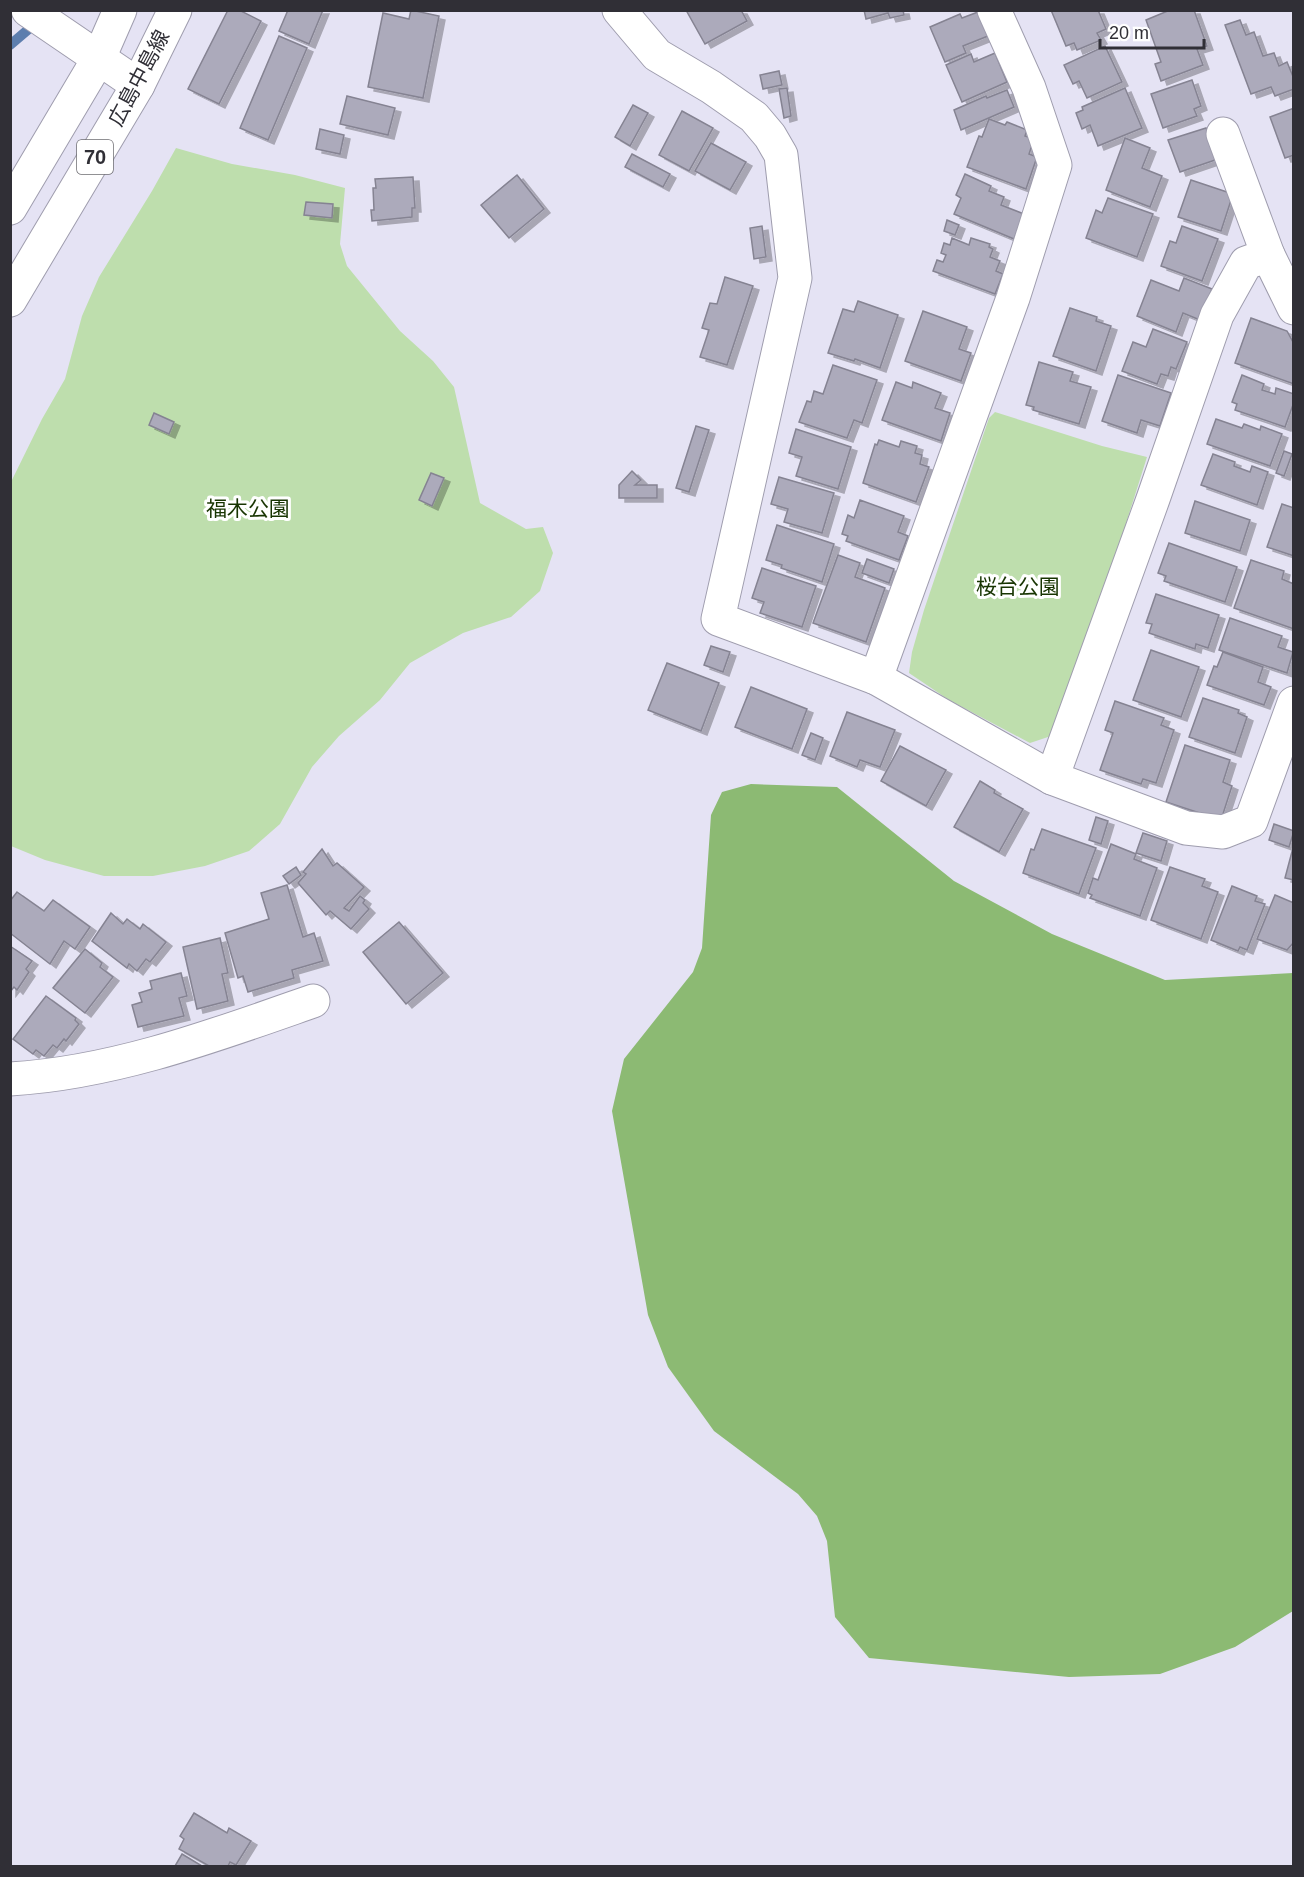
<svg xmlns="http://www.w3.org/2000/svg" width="1304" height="1877" font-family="Arial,'Noto Sans JP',sans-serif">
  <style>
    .green { fill: #bedead }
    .forest { fill: #8cba73 }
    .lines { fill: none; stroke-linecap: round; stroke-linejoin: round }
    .stream { stroke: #5d7eae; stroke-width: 10 }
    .building { fill: #acaabb; stroke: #858392; stroke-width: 1.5; filter: url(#shadow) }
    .minor-casing { stroke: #9f9dae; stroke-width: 35 }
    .major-casing { stroke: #9f9dae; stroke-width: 35 }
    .minor { stroke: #fff; stroke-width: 33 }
    .major { stroke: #fff; stroke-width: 33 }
    .labels { text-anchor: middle; stroke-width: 6; stroke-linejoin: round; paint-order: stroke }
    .shield { fill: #fff; stroke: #6e6d72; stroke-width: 1.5 }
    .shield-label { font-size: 20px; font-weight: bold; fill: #302f36 }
    .street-label { font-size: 21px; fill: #302f36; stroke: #fff }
    .park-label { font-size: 21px; fill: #183502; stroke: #fff }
  </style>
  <defs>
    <filter id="shadow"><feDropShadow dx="6" dy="4" stdDeviation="0" flood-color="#0004"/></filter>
  </defs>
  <rect width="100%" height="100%" fill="#e5e3f4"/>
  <g class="green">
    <path d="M176 148 232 164 295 175 345 188 340 244 347 266 400 331 433 361 454 387 480 503 526 529 543 527 553 553 540 591 511 617 463 633 410 663 380 700 339 736 312 767 280 824 249 851 205 866 153 876H104L45 860 11 846 10 484 42 419 65 379 82 316 99 277 152 191Z"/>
    <path d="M995 412 1102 446 1147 457 1117 552 1051 736 1030 743 949 700 909 673 912 652 924 610 989 418Z"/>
  </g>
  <path class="forest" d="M751 784 837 787 954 881 1052 934 1165 980 1293 973V1611L1235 1647 1160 1674 1069 1677 869 1658 835 1617 827 1541 817 1516 798 1494 714 1431 668 1367 648 1315 612 1111 624 1059 693 972 702 948 711 815 722 792Z"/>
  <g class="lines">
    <path class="stream" d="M10 45 37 22"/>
  </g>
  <g class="building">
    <path d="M228 10H239L261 21 219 104 188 89Z"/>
    <path d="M288 10H323L309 44 279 31Z"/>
    <path d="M411 10 439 16 423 98 368 87 383 13 409 19Z"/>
    <path d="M686 10H741L747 21 705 44Z"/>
    <path d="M864 10H903L904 15 890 18 888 13 866 19Z"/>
    <path d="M1051 10H1098L1106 29 1097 33 1101 40 1077 50 1074 43 1066 46Z"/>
    <path d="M1170 10H1194L1207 46 1197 49 1203 65 1161 81 1155 64 1161 62 1146 20Z"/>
    <path d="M978 12 988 36 963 46 966 53 945 62 930 27 960 14 962 18Z"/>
    <path d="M1240 20 1246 35 1254 32 1263 56 1274 53 1279 66 1287 62 1294 79V89L1275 96 1271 87 1251 94 1225 25Z"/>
    <path d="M279 36 307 48 268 140 240 128Z"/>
    <path d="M1105 46 1122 82 1087 98 1079 81 1073 84 1064 65Z"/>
    <path d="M995 53 1007 82 962 102 946 65 971 54 974 62Z"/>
    <path d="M779 71 782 85 763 89 760 75Z"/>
    <path d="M1192 80 1201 106 1194 109 1197 116 1163 128 1151 94Z"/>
    <path d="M787 88 791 116 784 118 779 89Z"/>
    <path d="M1125 88 1142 128 1098 146 1090 125 1082 129 1076 113 1083 110 1082 107Z"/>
    <path d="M1007 90 1014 107 961 130 954 110 986 96 987 98Z"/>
    <path d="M347 96 395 108 388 135 340 124Z"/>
    <path d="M633 105 648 113 630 146 615 137Z"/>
    <path d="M1294 108V155L1285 158 1270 117Z"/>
    <path d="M682 111 713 128 689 171 659 155Z"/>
    <path d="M989 119 1005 125 1007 122 1027 130 1025 136 1034 139 1029 154 1037 157 1026 189 967 167 979 136 982 137Z"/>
    <path d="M1206 128 1218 159 1180 172 1168 140Z"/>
    <path d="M320 129 344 135 340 154 316 149Z"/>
    <path d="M1125 138 1150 148 1142 168 1162 176 1150 207 1106 190Z"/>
    <path d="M711 143 746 162 730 190 695 171Z"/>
    <path d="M632 154 670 174 663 187 625 167Z"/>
    <path d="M965 174 991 186 989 191 1004 197 1001 205 1024 214 1014 239 954 214 961 198 956 195Z"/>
    <path d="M517 175 544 209 509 238 481 205Z"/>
    <path d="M413 177 415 208H412V217L372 221 371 210H374L373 188H376L375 179Z"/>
    <path d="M1191 180 1233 194 1221 231 1178 217Z"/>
    <path d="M1108 198 1153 214 1137 257 1086 238 1096 210 1102 213Z"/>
    <path d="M306 202 333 204 332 218 304 215Z"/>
    <path d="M947 220 959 225 955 235 944 231Z"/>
    <path d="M762 226 766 257 754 259 750 228Z"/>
    <path d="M1182 226 1218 239 1202 281 1161 266 1170 241 1176 243Z"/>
    <path d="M952 238 969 245 971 238 990 244 989 247 993 249 990 257 1000 261 996 271 1003 274 995 294 933 271 937 260 943 262 946 255 941 253 944 243 950 245Z"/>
    <path d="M725 277 753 286 727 365 700 357 709 330 702 328 710 303 717 304Z"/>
    <path d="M1184 278 1212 289 1200 320 1183 313 1176 332 1137 316 1151 280 1179 291Z"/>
    <path d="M858 301 898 315 880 368 855 359 854 361 828 353 843 309 854 312Z"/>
    <path d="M1070 308 1097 317 1096 321 1111 326 1096 371 1053 356Z"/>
    <path d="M923 311 967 327 959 349 971 353 961 381 905 361Z"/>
    <path d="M1251 318 1287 331 1294 344V384L1235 363Z"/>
    <path d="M1153 329 1187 342 1176 369 1171 367 1168 376 1161 374 1157 384 1122 371 1133 342 1146 347Z"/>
    <path d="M1039 362 1073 372 1070 381 1091 387 1079 424 1033 410 1034 407 1026 405Z"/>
    <path d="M833 365 877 380 862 423 854 420 847 438 799 422 807 401 811 402 814 391 823 394Z"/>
    <path d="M1118 375 1171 393 1160 426 1141 420 1137 433 1102 421Z"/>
    <path d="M1242 375 1264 384 1262 390 1275 394 1276 388 1294 394V402L1285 427 1235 410 1237 404 1232 402Z"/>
    <path d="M896 382 912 388 913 382 941 393 935 408 950 413 941 441 882 420Z"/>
    <path d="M154 413 174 422 169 434 149 425Z"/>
    <path d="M1216 419 1242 428 1244 424 1260 430 1261 426 1282 434 1270 466 1207 444Z"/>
    <path d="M696 426 709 430 689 492 676 488Z"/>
    <path d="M796 429 851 447 838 489 796 476 802 457 789 453Z"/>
    <path d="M879 440 899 447 901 441 917 446 915 453 922 455 920 464 929 467 916 502 863 483 875 444 877 445Z"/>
    <path d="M1284 451 1292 454 1284 476 1276 473Z"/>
    <path d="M1213 454 1235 462 1234 466 1250 472 1252 466 1268 472 1257 505 1201 485Z"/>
    <path d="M632 471 641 480 635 485H657V498H619V485Z"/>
    <path d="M431 473 444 478 432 506 419 500Z"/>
    <path d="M779 477 834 493 822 533 784 522 788 509 771 504Z"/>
    <path d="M860 500 904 516 898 532 908 536 899 560 846 541 848 536 842 534 848 515 854 518Z"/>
    <path d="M1195 501 1250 520 1240 551 1185 533Z"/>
    <path d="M1282 504 1294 508V556L1267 547Z"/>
    <path d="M777 525 834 544 822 582 781 568 782 565 766 560Z"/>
    <path d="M1169 543 1237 567 1225 602 1164 581 1166 576 1158 573Z"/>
    <path d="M838 555 860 563 855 577 885 588 866 642 813 623Z"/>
    <path d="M867 559 894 569 889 583 862 573Z"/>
    <path d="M1251 560 1284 571 1282 579 1294 584V629L1234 608Z"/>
    <path d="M762 568 816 586 802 627 760 613 764 602 752 598Z"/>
    <path d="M1156 594 1219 615 1208 648 1196 644 1195 649 1149 633 1152 624 1146 623Z"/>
    <path d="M1230 618 1282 636 1278 647 1293 652 1287 673 1219 650Z"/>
    <path d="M711 646 730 652 723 672 704 665Z"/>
    <path d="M1151 650 1199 667 1181 717 1133 700Z"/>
    <path d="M1223 652 1263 667 1258 682 1271 687 1264 705 1207 685 1214 666 1217 667Z"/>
    <path d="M667 663 719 683 701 731 648 710Z"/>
    <path d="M751 687 807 709 792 749 735 727Z"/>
    <path d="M1203 698 1239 710 1238 713 1247 717 1235 753 1189 737Z"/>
    <path d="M1115 701 1164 718 1161 725 1174 730 1156 783 1143 779 1141 784 1100 770 1113 733 1105 730Z"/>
    <path d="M847 712 895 730 880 767 860 760 857 767 830 756Z"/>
    <path d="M811 733 823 738 815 760 802 755Z"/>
    <path d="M1185 745 1230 760 1223 782 1232 786 1221 820 1166 802Z"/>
    <path d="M900 746 946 770 926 806 881 781Z"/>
    <path d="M980 781 995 790 994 793 1023 809 999 852 954 827Z"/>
    <path d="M1096 817 1108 821 1101 844 1089 840Z"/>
    <path d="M1274 824 1294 831 1289 847 1269 840Z"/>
    <path d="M1042 829 1096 848 1079 894 1023 873 1031 849 1034 850Z"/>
    <path d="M1143 833 1167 841 1161 861 1136 853Z"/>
    <path d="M1111 844 1136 854 1134 859 1157 868 1140 916 1090 898 1092 895 1088 893 1093 878 1098 880Z"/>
    <path d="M1294 844V880L1285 878Z"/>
    <path d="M322 849 333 866 337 863 364 887 344 908 349 911 360 896 365 900 363 903 369 909 351 929 330 911 326 915 298 883 306 874 303 872Z"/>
    <path d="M296 867 301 875 289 884 283 876Z"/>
    <path d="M1170 867 1205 879 1202 886 1218 892 1201 939 1151 920Z"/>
    <path d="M287 885 303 937 314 933 323 961 292 970 294 978 248 992 243 976 238 978 225 933 269 919 261 893Z"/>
    <path d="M1232 886 1257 896 1255 901 1265 904 1247 950 1240 947 1238 951 1211 940Z"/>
    <path d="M17 892 44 911 53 900 90 927 75 949 64 941 50 964 10 933V901Z"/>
    <path d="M1275 895 1294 903V942L1287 950 1257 939Z"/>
    <path d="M111 913 123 924 127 919 140 929 143 924 166 942 150 962 146 959 137 971 129 964 127 968 92 941Z"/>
    <path d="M399 922 443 973 406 1004 363 952Z"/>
    <path d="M220 938 228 973 222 974 228 1001 197 1009 183 947Z"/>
    <path d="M10 946 32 961 26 969 29 972 17 990 14 987 10 992Z"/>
    <path d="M85 949 102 963 100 967 113 977 85 1013 53 988Z"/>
    <path d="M181 973 187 996 179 998 184 1016 138 1027 132 1005 142 1002 139 993 152 989 150 981Z"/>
    <path d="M46 996 76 1018 75 1020 79 1024 66 1041 64 1039 57 1048 53 1045 44 1056 36 1050 33 1054 13 1039Z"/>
    <path d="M194 1813 227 1833 229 1828 251 1841 236 1865 230 1862 228 1866H209L179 1849 184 1839 180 1836Z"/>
    <path d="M182 1854 202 1866H175Z"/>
  </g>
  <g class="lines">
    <g class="minor-casing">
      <g id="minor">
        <path d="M28 10 138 85"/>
        <path d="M619 10 657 55 711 87 754 117 770 136 781 155 795 278 718 619 876 678 1052 778 1186 828 1223 832 1251 821 1294 703"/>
        <path d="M1223 134 1268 255"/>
        <path d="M876 678 1013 298 1055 165 1029 88 994 10"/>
        <path d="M1052 778 1153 499 1217 315 1246 263 1268 255 1294 308"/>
        <path d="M10 1079C114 1073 216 1035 313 1001"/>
      </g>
    </g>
    <g class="major-casing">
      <g id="major">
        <path d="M10 208 99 58 120 10"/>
        <path d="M10 300 138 85 175 10"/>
      </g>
    </g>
    <use href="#minor" class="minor"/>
    <use href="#major" class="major"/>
  </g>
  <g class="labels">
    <rect class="shield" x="77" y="140" width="36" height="34" rx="4.5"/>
    <g class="shield-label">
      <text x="95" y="164">70</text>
    </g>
    <g class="street-label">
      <text transform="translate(139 78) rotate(-62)" y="7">広島中島線</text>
    </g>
    <g class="park-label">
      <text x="248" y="516">福木公園</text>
      <text x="1018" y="594">桜台公園</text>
    </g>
  </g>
  <rect width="1304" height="1877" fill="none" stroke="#302f36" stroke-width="24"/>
  <path d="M1100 39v9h104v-9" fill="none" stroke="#302f36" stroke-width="3"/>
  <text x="1109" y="39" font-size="18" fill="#302f36" stroke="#ffffff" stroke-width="4.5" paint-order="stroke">20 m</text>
</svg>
